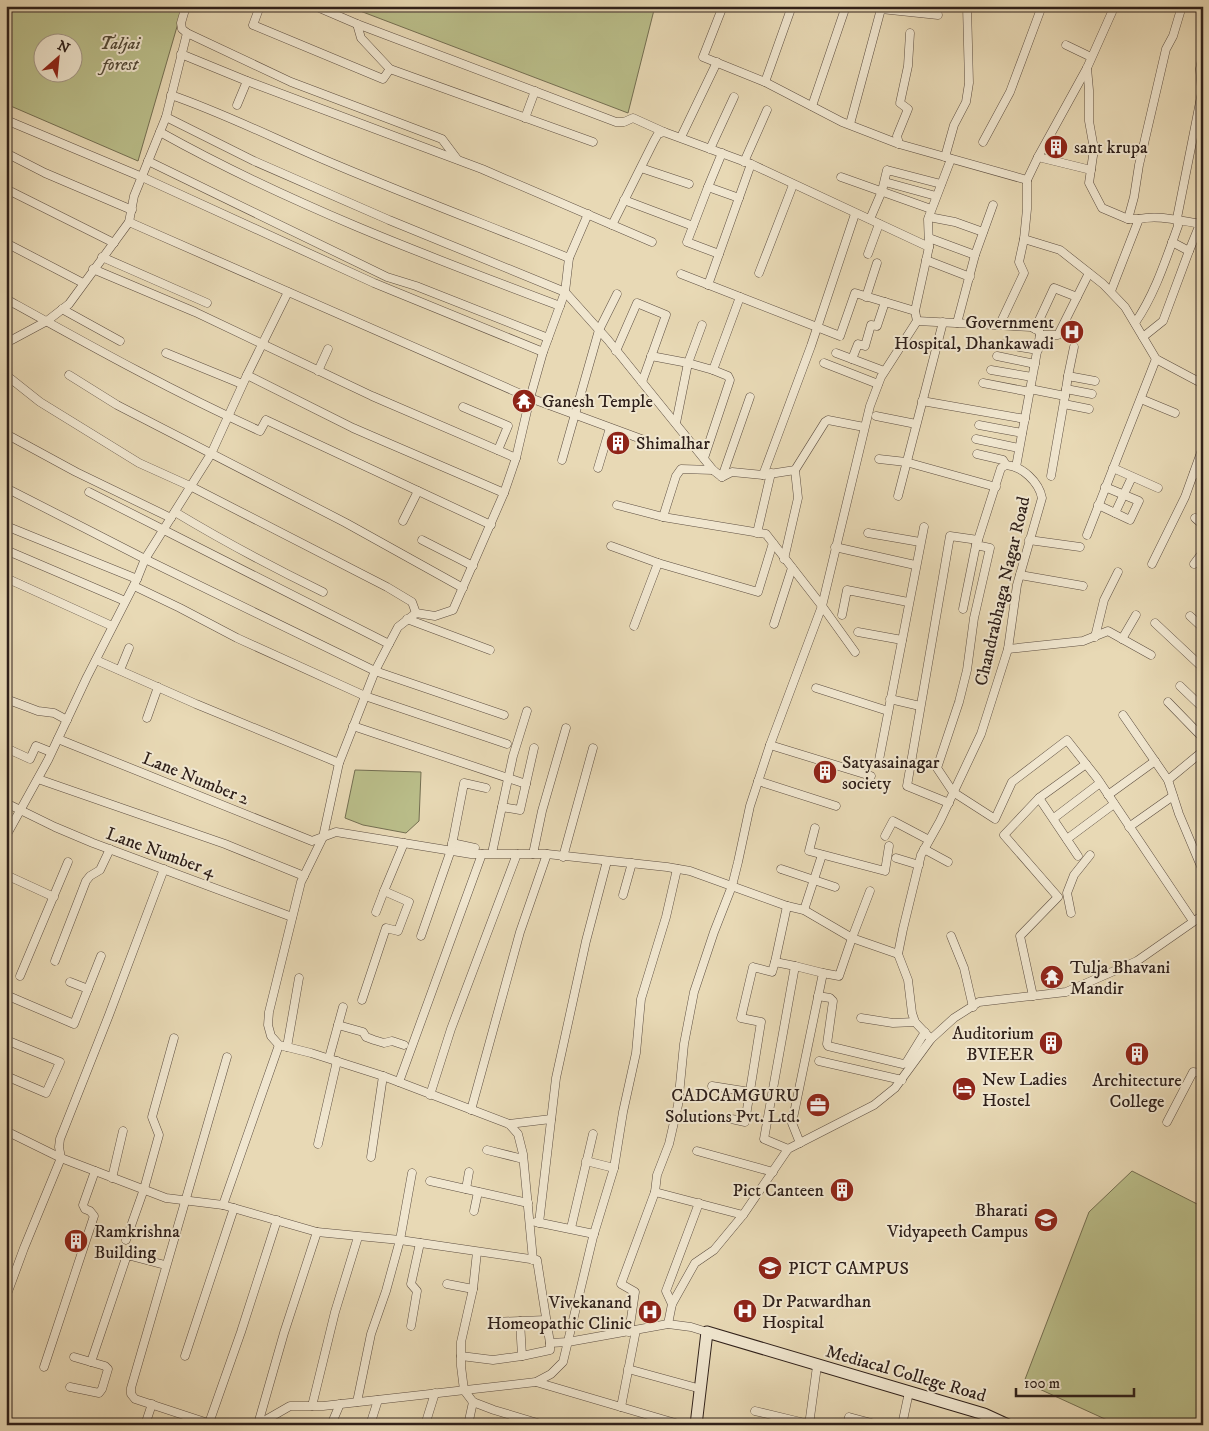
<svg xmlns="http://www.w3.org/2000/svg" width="1209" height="1431" font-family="'IM FELL DW Pica',serif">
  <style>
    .green { fill: #babe8a; stroke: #746f52; fill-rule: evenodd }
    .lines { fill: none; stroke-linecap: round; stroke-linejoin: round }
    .street-casing { stroke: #5d4e41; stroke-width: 9 }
    .secondary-casing { stroke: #2f201a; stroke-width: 13 }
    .street { stroke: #f0e6cf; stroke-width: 8 }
    .secondary { stroke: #f0e6cf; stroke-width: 11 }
    .labels { text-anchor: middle; stroke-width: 4; stroke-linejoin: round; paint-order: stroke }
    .park-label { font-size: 18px; font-style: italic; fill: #524836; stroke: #f0e6cf }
    .poi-label { font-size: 18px; fill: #2f201a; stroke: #f0e6cf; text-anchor: start }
    .street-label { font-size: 18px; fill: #2f201a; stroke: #f0e6cf }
  </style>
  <rect width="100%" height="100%" fill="#e8d9b5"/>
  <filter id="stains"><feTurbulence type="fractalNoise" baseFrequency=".004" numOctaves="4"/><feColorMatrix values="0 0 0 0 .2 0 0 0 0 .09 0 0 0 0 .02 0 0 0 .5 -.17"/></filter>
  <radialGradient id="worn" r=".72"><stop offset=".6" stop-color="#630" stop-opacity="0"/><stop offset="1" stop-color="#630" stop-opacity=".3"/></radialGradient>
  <g class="green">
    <path d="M6 6H183L138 161 6 104ZM42 42H72V72H42Z"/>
    <path d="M347 6H655L628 113Z"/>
    <path d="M355 770 421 772 419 821 406 833 363 825 345 818Z"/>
    <path d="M1132 1171 1203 1207V1425H1118L1024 1382 1089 1212Z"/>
  </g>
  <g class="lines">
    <g class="street-casing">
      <g id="street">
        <path d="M186 6 181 23 182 29 187 33"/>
        <path d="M260 6 253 25 383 79 390 69"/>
        <path d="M315 6 357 24 616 122H624L633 118 664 132"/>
        <path d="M723 6 703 57 765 82 842 122 899 144 1027 180"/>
        <path d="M357 24 361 38 390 69 593 142"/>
        <path d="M1066 45 1091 57"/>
        <path d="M181 54 247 81 482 169 652 242"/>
        <path d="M1087 68 1089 90V121L1094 149 1089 183 1102 208 1128 219H1139"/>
        <path d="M765 82 792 6"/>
        <path d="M171 95C229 115 283 143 339 166 415 198 492 227 569 258"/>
        <path d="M237 105 247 81"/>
        <path d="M812 106 846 6"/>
        <path d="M166 117 254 161 389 220 565 292 608 340 713 470 722 477"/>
        <path d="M525 118 535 91"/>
        <path d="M6 120 142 177 374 283 543 352"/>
        <path d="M850 124 881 9 938 15"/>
        <path d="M160 132C287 203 424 255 560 306"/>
        <path d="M681 137 717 62"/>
        <path d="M983 142 1010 92 1042 6"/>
        <path d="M899 144 897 136 908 109 900 103 908 66 910 33"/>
        <path d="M710 149 734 97"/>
        <path d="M6 153 45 173 132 210"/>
        <path d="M945 157 954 125 966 102 969 83 967 6"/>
        <path d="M148 161 387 277 416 286 548 338"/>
        <path d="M744 162 767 110"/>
        <path d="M641 168 689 184"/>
        <path d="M1091 170 1038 157 1087 68 1112 12 1113 6"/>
        <path d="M841 177 931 209"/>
        <path d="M1027 180V209L1024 239 1060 250 1103 284 1125 307 1156 359 1203 384"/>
        <path d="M1027 180 1038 157"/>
        <path d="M885 182 936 196"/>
        <path d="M708 187 722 153"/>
        <path d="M6 189 114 243"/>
        <path d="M624 200 693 226"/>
        <path d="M929 217 955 222 983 232"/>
        <path d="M870 219 882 191 887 170 941 184"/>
        <path d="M1128 219 1134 197 1139 165 1166 49 1173 36 1182 6"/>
        <path d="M129 222 530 398 644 440"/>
        <path d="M612 225 654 141 658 134 664 132 751 164 929 247"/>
        <path d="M929 238 975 255"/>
        <path d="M1172 242 1189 251 1200 224"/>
        <path d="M6 243 83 283"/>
        <path d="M719 254 687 242 708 187 739 198"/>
        <path d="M868 254 879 224"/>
        <path d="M102 257 207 303"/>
        <path d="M926 260 970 277"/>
        <path d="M93 269 195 312 372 396 516 458"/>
        <path d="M759 273 793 185"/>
        <path d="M681 274 840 336 855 293 915 311"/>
        <path d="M708 285 751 164"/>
        <path d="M1111 291 1139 219C1161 214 1182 222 1203 224"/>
        <path d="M288 292 247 375 211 454 145 559 375 671 504 715"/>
        <path d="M866 297 877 263"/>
        <path d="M6 299C89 345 173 392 260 431L266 420 491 525"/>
        <path d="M62 309 120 341"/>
        <path d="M917 321 1031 327 1039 331 1040 335"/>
        <path d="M957 323 975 255 993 205"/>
        <path d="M1135 323C1155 294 1166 259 1178 226L1177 218 1202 92 1200 69 1203 54"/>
        <path d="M1000 324 1024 273 1019 262 1024 239"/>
        <path d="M1035 329 1054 288 1077 297"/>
        <path d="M1040 335H1058L1089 273"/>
        <path d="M1143 337 1163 321 1189 251"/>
        <path d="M6 343 47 321 69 304 129 222 134 196 166 117 187 33 291 82 442 139 457 159"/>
        <path d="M1001 344 1038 350"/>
        <path d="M616 351 637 303 666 315 642 382"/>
        <path d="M166 353 242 384"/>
        <path d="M836 353 884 371"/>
        <path d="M651 356 688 363 713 370"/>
        <path d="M997 356 1035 364"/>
        <path d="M852 359 858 344 865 346 871 325 877 326 885 302"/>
        <path d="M824 363 878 384"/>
        <path d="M991 370 1032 377"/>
        <path d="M318 371 328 349"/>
        <path d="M6 375 40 402 139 463 190 486 387 587 412 602 416 613"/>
        <path d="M69 375 117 405 346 523 463 588"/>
        <path d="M247 375 353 428 504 493"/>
        <path d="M1068 376 1074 347"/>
        <path d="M983 383 1030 392"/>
        <path d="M1030 389 1065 396 1051 476"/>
        <path d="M1066 389 1092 394"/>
        <path d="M1065 396 1068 376 1095 381"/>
        <path d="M1141 399 1175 413"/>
        <path d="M922 401 1025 419"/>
        <path d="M1064 404 1089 409"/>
        <path d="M463 407 508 426 498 450"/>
        <path d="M876 416 916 424"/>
        <path d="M676 423 688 363 702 325"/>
        <path d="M979 425 1022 433"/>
        <path d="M6 434 76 472 171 518"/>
        <path d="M976 439 1019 448"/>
        <path d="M977 454 1003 460 1006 465"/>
        <path d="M704 458 730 380 728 376 713 370 740 297"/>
        <path d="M879 459 906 462 996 487"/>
        <path d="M562 460 599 330 617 294"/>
        <path d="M1016 467 1040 335"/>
        <path d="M598 468 610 428"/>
        <path d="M1113 468 1158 488"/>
        <path d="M1194 473 1203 477"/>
        <path d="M763 475 811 346 855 214"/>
        <path d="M722 477 732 472 763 475 795 470 825 422 828 420 864 427"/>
        <path d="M722 477 750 397"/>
        <path d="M6 488 145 559 137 579 87 677 48 760 6 836"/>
        <path d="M89 492 389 644"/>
        <path d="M898 496 943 322"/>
        <path d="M617 505 663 517 766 534 822 606 855 652"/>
        <path d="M1098 505 1130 520 1139 501 1105 487"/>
        <path d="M175 512C223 541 272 567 323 592"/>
        <path d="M1115 513 1132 477"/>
        <path d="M663 517 676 476 681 469 713 470"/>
        <path d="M1195 518 1203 525"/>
        <path d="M403 521 418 491"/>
        <path d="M6 526 137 579"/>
        <path d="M757 533 771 473"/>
        <path d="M868 533 920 542"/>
        <path d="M1087 535 1156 359"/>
        <path d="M422 540 473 566"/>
        <path d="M1029 540 1080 547"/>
        <path d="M611 546 658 563 758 592 773 543"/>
        <path d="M835 547 915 565"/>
        <path d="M8 551 125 601"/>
        <path d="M784 559 798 498 795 470"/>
        <path d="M1152 564 1185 497 1203 447"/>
        <path d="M1194 564 1203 552"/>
        <path d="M1020 575 1083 586"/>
        <path d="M6 578 112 626"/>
        <path d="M134 586 180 608 237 638 365 696 507 744"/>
        <path d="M963 609 976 545"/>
        <path d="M842 615 847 590 908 602"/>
        <path d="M1190 616 1203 628"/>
        <path d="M407 619 490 650"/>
        <path d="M1155 623 1203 668"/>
        <path d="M774 624 792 568"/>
        <path d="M634 626 658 563"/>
        <path d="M858 632 902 640"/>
        <path d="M1095 637 1104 600 1118 572"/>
        <path d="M1122 639 1136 615"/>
        <path d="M1008 649 1083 641 1108 631 1151 655"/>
        <path d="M96 660 196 704 339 763"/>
        <path d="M120 670 129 648"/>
        <path d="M1180 686 1203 708"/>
        <path d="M816 688 888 711"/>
        <path d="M6 699 38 711 54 713 67 720"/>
        <path d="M890 699 920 706"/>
        <path d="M1168 702 1203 738"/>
        <path d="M1123 715 1168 780 1179 814 1203 871"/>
        <path d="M147 718 158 687"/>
        <path d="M353 726 526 784"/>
        <path d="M58 739 312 841 336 832 471 854H547L667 867 690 871 787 906 804 910 852 938 898 954"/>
        <path d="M770 745 871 776"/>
        <path d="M6 748 30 759 36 746 51 752"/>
        <path d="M879 760 924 527"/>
        <path d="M38 779 225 844 304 876"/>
        <path d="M1168 780 1203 751"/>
        <path d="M758 781 836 806"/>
        <path d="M1108 795 1155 761"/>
        <path d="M1039 798 1078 856"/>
        <path d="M6 803 55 827 93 843 292 917"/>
        <path d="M949 803 907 786 950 536 978 540 976 545 990 548 974 618 967 670 959 702 937 768 953 792 995 819 1012 782 1067 740 1097 778 1193 921"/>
        <path d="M502 807 520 810 534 748"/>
        <path d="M1054 818 1100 783"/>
        <path d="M1129 827 1173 796"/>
        <path d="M815 828 809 851 885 871 889 846"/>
        <path d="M885 836 893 821 929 840"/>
        <path d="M1067 839 1114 804"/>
        <path d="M452 843 475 848"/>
        <path d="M924 849 948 862"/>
        <path d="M492 853 513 756 527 711"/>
        <path d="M533 854 542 811 566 728"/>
        <path d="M563 857 593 748"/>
        <path d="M896 858 919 865"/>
        <path d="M781 869 835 887"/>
        <path d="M6 875 54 897"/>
        <path d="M623 895 632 863"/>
        <path d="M787 906 775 962 795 966 764 1139 788 1149"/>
        <path d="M804 910 822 855"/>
        <path d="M376 912 384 891"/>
        <path d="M1071 913 1067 893 1074 875 1090 855"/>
        <path d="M421 936 451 850 464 783 486 788"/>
        <path d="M951 936 964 968 973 1007"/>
        <path d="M55 961 86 881 90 876 100 870 110 849"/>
        <path d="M795 966 823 973 792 1123 800 1143"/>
        <path d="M823 973 839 976 852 938 870 891"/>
        <path d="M20 976 68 862"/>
        <path d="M70 982 88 989"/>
        <path d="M6 995 74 1024 101 956"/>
        <path d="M818 996 830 998 833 1001 827 1044 828 1046 903 1064 906 1063 925 1032"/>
        <path d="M1033 996 1020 936 1058 897 1004 835 1039 798 1086 764"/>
        <path d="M362 1000 386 928 398 931 409 902 384 891 404 843"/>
        <path d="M861 1018 893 1023 915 1022"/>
        <path d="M338 1025 363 1032 366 1037 374 1040 384 1043 392 1041 404 1045"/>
        <path d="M931 1039 915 1022 912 1013 908 980 898 954 903 929 921 855 940 821 981 734 1008 649 1017 585 1042 498C1039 482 1022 466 1006 465L1001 468 978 540"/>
        <path d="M6 1040 60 1062 46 1093 6 1076"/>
        <path d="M287 1047 299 978"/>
        <path d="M329 1058 343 1007"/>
        <path d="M819 1061 902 1080"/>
        <path d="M399 1082 482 854"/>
        <path d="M712 1086 750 1092"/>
        <path d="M430 1095 451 1029 517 854"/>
        <path d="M471 1110 520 932 547 854"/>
        <path d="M727 1118 745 1122 761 1022 741 1018 753 967 772 972 775 962"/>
        <path d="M1167 1122 1193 1072 1200 1073 1203 1077"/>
        <path d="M509 1124 551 1119"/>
        <path d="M6 1131 61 1158 166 1198 223 1205 317 1232 400 1240 537 1260 550 1343 568 1342 668 1324 691 1327 707 1332"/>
        <path d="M318 1144 337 1061"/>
        <path d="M487 1150 523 1159"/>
        <path d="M697 1151 773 1172"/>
        <path d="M371 1157 383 1076"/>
        <path d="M586 1161 614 1168"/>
        <path d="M112 1178 123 1131"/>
        <path d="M430 1181 528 1203"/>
        <path d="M466 1189 469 1172"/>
        <path d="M655 1192 743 1215"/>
        <path d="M223 1205 279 1045"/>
        <path d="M474 1211 478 1192"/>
        <path d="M536 1222 594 1234"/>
        <path d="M539 1223 556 1078 586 941 607 861"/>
        <path d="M571 1228 593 1134"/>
        <path d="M126 1240 144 1189 159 1135 152 1117 174 1038"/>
        <path d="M477 1252 473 1289 461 1342V1366L464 1390 473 1402 494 1410 544 1425"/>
        <path d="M533 1260 523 1154 518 1134 509 1124 383 1076 311 1053 279 1045 271 1036 268 1025 269 1012 301 882 323 837 339 763 375 671 389 644 398 627 416 613 435 616 453 610 504 493 516 458 530 398 543 352 565 292 569 258 588 214"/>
        <path d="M447 1284 473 1289"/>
        <path d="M6 1297 24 1248 61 1158 59 1147 60 1139 109 1015 164 869"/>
        <path d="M672 1304 666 1291 699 1203"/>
        <path d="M520 1321 522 1356 550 1350V1343"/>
        <path d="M493 1322 546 1320"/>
        <path d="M668 1324 672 1304 695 1263 714 1250 743 1215 788 1149 874 1105 895 1088 931 1039 954 1018 979 1002 1066 992 1137 961 1203 915"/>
        <path d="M411 1326 417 1291 411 1284 420 1243"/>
        <path d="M629 1332 635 1292 621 1284 655 1192 657 1175 669 1144 678 1105 684 1044 694 992 714 932 732 886 738 862 750 806 770 745 822 606 870 406 881 377 917 321 915 311 929 247 928 219 951 159"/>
        <path d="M185 1356 234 1208"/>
        <path d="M461 1356 493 1360 522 1356"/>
        <path d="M74 1357 91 1362"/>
        <path d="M44 1367 94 1216 90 1211 85 1209 83 1205 95 1171"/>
        <path d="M628 1369 701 1389"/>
        <path d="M536 1382 682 1425"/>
        <path d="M70 1387 99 1393 102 1389 108 1369 105 1366 91 1362 127 1255 165 1265"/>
        <path d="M357 1402 371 1334 386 1291 400 1240 412 1173"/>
        <path d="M312 1406 335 1312 358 1237"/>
        <path d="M621 1407 636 1330"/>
        <path d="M755 1411 809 1424"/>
        <path d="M209 1423 241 1332 277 1220"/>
        <path d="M258 1424 284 1333 317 1232"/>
        <path d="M145 1425 152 1404"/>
        <path d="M214 1425 135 1399 131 1394V1388L227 1057"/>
        <path d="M257 1425 290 1406H323L536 1382 551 1374 563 1362 593 1237 614 1168 623 1112 636 1053 641 999 666 917 677 869"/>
        <path d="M331 1425 340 1404"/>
        <path d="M370 1425 378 1400"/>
        <path d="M425 1425 435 1393"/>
        <path d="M468 1425 473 1402"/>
        <path d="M809 1425 817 1366"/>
        <path d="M847 1425 849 1417 879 1425"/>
        <path d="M902 1425 909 1392"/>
      </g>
    </g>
    <g class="secondary-casing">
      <path id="secondary" d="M696 1425 707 1332 984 1414 1008 1425"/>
    </g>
    <use href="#street" class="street"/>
    <use href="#secondary" class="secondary"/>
  </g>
  <defs>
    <g id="building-disc" transform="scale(1.25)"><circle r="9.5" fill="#8f2418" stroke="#f0e6cf"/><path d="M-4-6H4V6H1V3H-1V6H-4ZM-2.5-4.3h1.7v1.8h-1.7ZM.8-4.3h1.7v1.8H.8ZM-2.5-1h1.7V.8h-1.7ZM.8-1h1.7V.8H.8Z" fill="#fff"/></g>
    <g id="hospital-disc" transform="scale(1.25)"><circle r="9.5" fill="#8f2418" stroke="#f0e6cf"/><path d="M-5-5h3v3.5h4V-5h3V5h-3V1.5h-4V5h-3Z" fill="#fff"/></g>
    <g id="temple-disc" transform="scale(1.25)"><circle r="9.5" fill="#8f2418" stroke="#f0e6cf"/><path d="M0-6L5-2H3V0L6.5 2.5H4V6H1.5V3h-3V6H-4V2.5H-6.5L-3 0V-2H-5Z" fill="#fff"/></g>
    <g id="hotel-disc" transform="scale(1.25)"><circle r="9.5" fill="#8f2418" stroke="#f0e6cf"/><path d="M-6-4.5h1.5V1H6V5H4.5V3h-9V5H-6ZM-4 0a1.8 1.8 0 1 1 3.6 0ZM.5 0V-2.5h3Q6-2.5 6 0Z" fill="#fff"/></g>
    <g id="office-disc" transform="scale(1.25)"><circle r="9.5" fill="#8f2418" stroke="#f0e6cf"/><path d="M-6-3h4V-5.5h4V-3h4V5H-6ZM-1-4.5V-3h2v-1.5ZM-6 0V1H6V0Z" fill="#fff"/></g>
    <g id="university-disc" transform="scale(1.25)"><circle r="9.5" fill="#8f2418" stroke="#f0e6cf"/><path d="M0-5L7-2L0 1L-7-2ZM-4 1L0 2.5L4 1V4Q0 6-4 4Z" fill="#fff"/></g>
  </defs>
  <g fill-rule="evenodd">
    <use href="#building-disc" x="1056" y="147"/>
    <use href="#hospital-disc" x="1072" y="332"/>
    <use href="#temple-disc" x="524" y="401"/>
    <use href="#building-disc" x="618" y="443"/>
    <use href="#building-disc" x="825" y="772"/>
    <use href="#temple-disc" x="1052" y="977"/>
    <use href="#building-disc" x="1051" y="1043"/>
    <use href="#building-disc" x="1137" y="1054"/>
    <use href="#hotel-disc" x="964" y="1089"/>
    <use href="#office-disc" x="818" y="1105"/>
    <use href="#building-disc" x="842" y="1190"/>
    <use href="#university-disc" x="1046" y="1220"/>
    <use href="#building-disc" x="76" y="1241"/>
    <use href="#university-disc" x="770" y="1268"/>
    <use href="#hospital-disc" x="745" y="1311"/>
    <use href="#hospital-disc" x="650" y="1312"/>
  </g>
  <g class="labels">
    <g class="park-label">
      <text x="120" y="49">Taljai<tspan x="120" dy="21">forest</tspan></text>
    </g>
    <g class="poi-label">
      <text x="1074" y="153">sant krupa</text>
      <text x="1054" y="328" text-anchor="end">Government<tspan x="1054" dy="21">Hospital, Dhankawadi</tspan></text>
      <text x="542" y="407">Ganesh Temple</text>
      <text x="636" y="449">Shimalhar</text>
      <text x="842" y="768">Satyasainagar<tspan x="842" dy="21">society</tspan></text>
      <text x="1070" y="973">Tulja Bhavani<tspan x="1070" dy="21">Mandir</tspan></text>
      <text x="1034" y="1039" text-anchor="end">Auditorium<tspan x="1034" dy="21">BVIEER</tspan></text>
      <text x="982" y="1085">New Ladies<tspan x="982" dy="21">Hostel</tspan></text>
      <text x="1137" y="1086" text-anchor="middle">Architecture<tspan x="1137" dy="21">College</tspan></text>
      <text x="800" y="1101" text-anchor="end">CADCAMGURU<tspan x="800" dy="21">Solutions Pvt. Ltd.</tspan></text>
      <text x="824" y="1196" text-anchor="end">Pict Canteen</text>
      <text x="1028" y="1216" text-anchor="end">Bharati<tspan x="1028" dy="21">Vidyapeeth Campus</tspan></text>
      <text x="94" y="1237">Ramkrishna<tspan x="94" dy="21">Building</tspan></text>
      <text x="788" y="1274">PICT CAMPUS</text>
      <text x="762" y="1307">Dr Patwardhan<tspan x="762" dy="21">Hospital</tspan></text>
      <text x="632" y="1308" text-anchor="end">Vivekanand<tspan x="632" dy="21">Homeopathic Clinic</tspan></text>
    </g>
    <g class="street-label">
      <text transform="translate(1002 591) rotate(-77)" y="6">Chandrabhaga Nagar Road</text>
      <text transform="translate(196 778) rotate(22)" y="6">Lane Number 2</text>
      <text transform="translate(161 852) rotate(20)" y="6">Lane Number 4</text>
      <text transform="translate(906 1373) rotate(16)" y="6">Mediacal College Road</text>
    </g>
  </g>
  <rect width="1209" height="1431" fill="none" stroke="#e8d9b5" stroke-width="25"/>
  <rect x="8" y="8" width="1194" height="1416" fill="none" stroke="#2f201a" stroke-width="2.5"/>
  <rect x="12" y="12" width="1184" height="1406" fill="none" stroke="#2f201a"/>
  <g transform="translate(58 58) rotate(27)"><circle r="24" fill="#f0e6cf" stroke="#a39787"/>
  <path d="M0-4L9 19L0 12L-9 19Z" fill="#8f2418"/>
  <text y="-8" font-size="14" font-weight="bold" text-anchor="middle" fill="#2f201a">N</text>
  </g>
  <path d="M1016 1388v8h118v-8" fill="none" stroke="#2f201a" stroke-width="2.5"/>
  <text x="1024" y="1388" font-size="15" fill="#2f201a" stroke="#f0e6cf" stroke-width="4" paint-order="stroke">100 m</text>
  <rect width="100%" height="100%" filter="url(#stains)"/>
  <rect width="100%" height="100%" fill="url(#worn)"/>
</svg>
